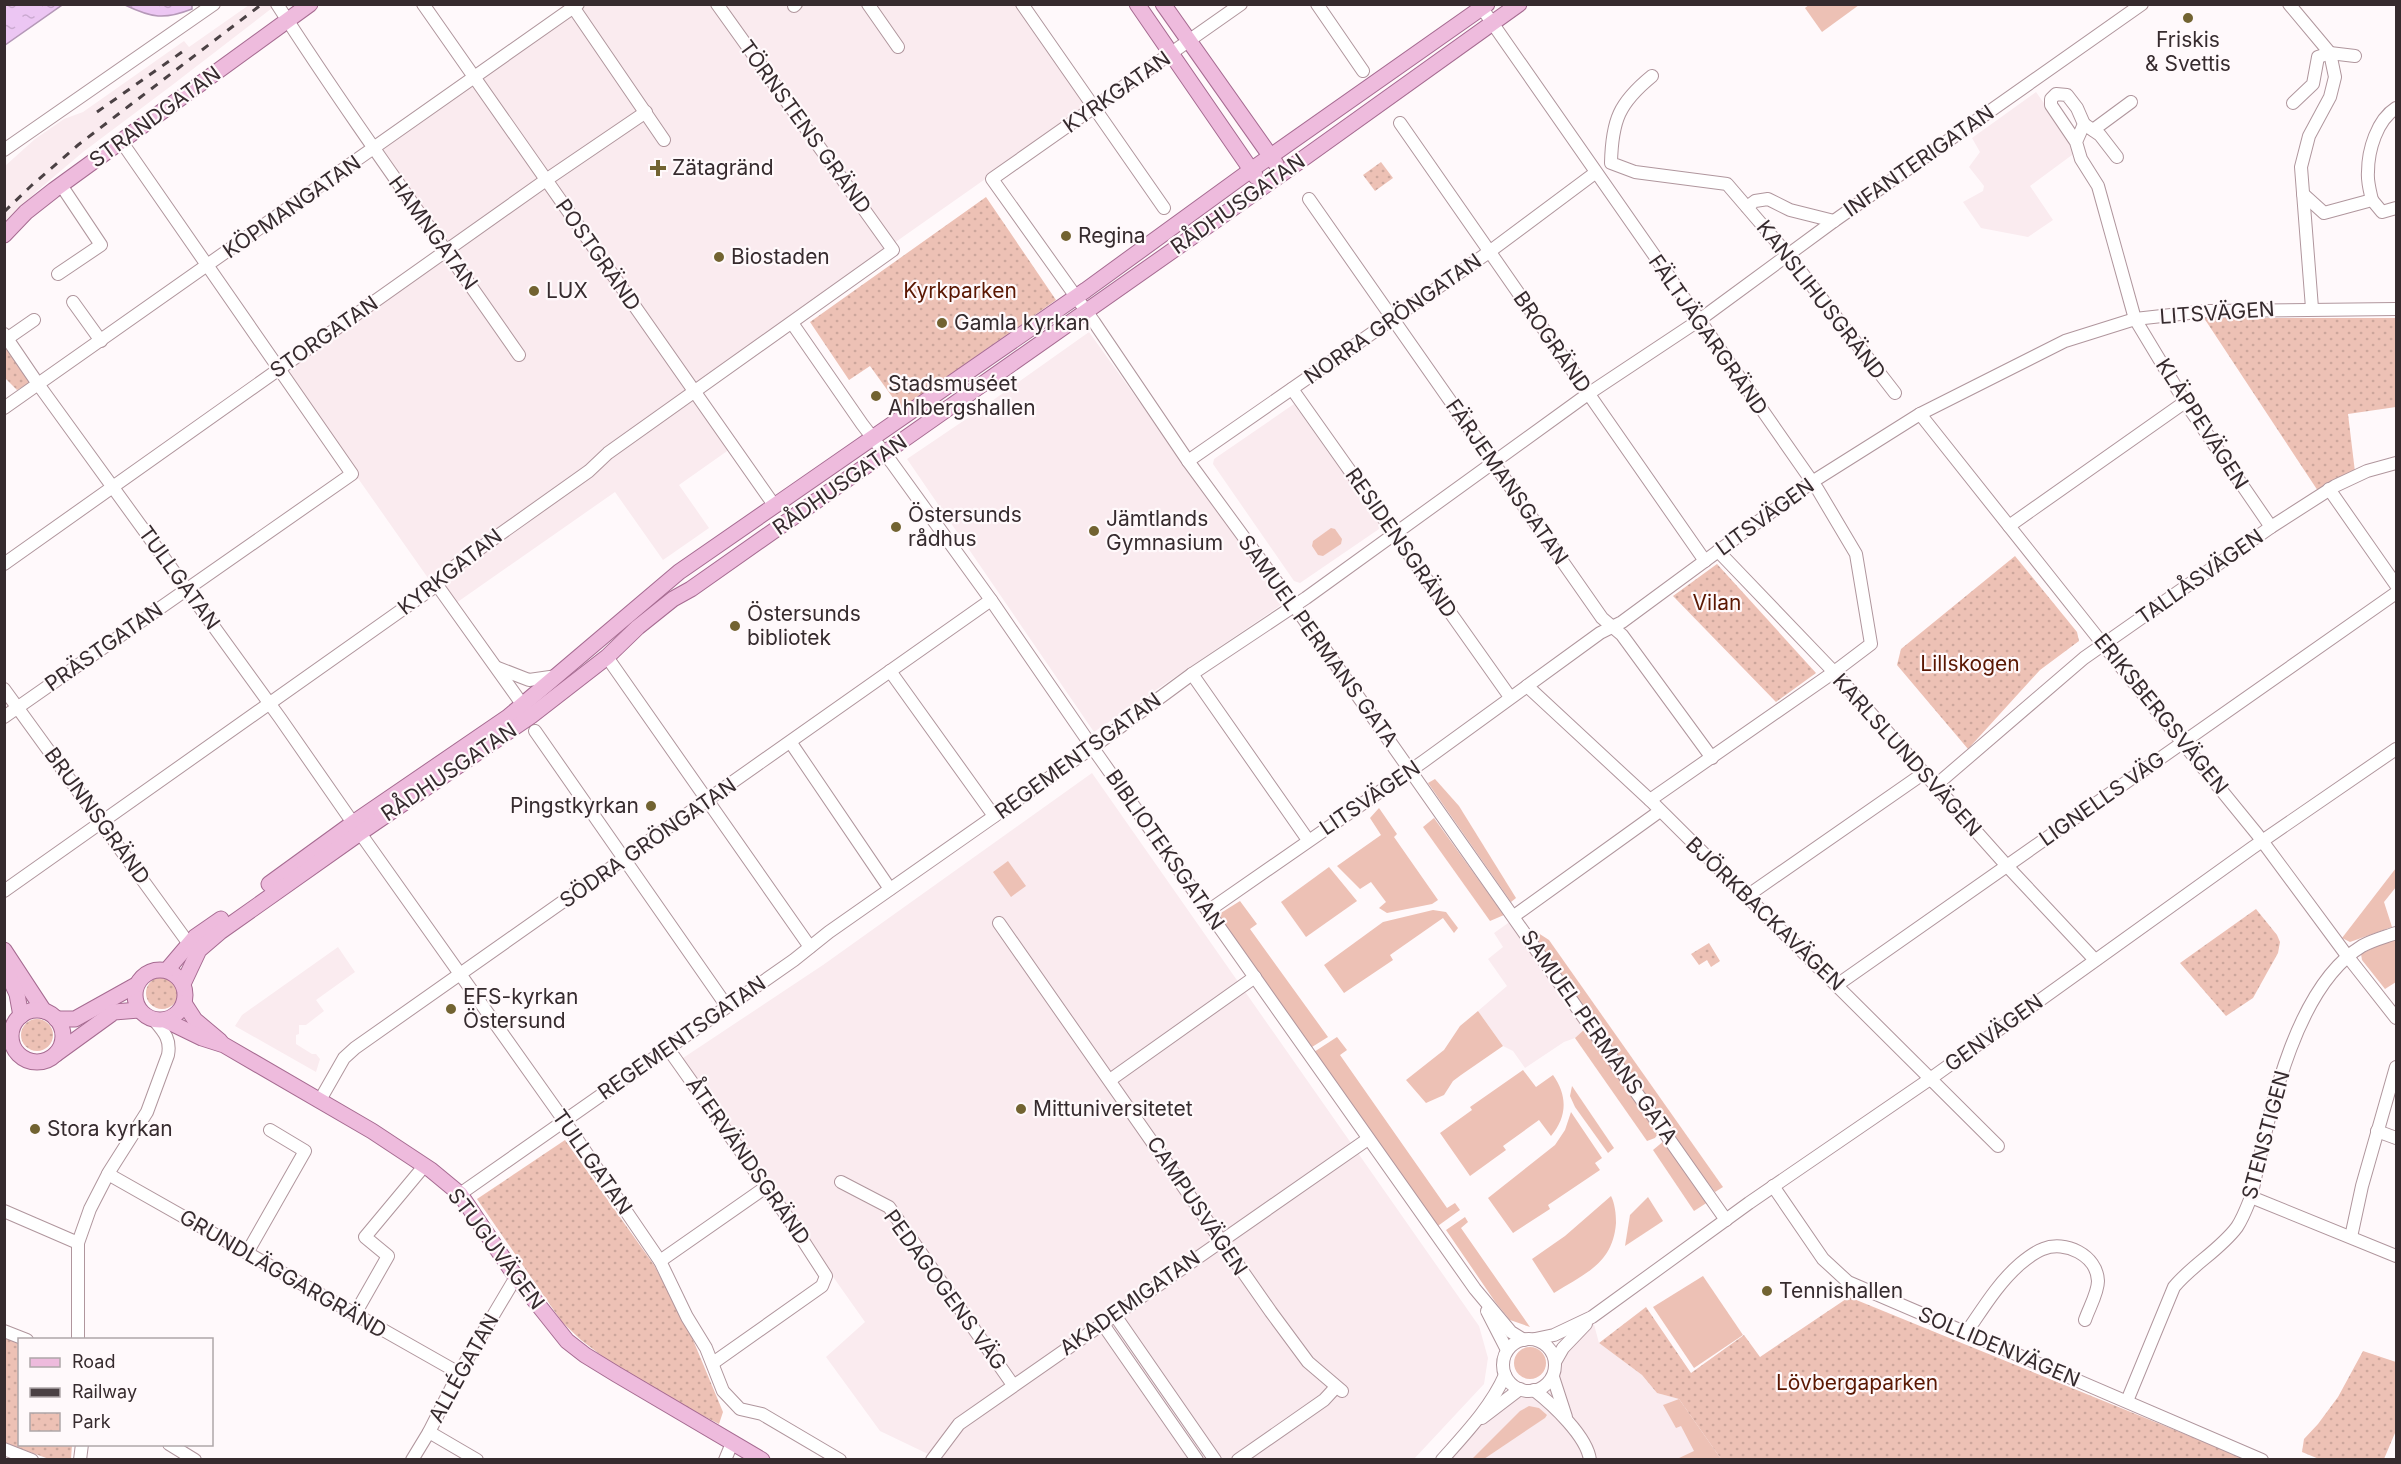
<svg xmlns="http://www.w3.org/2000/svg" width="2401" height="1464" font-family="Inter,sans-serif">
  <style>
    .built { fill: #faebef }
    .grass { fill: #edc1b5 }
    .park { fill: url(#park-dots) }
    .water { fill: url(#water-ripples); stroke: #b598b8; stroke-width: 1.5 }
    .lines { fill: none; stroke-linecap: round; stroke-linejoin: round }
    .minor-casing { stroke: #b0969d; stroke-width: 14 }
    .major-casing { stroke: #a66b91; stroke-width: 17 }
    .minor { stroke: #fff; stroke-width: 12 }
    .major { stroke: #ebd; stroke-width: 15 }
    .rail { stroke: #4b4144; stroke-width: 3; stroke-dasharray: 8 8; stroke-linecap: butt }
    .poi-dot { fill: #726331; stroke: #fff9fb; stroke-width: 2 }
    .labels { text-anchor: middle; stroke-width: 4.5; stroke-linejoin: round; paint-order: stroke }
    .poi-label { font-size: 21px; fill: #362b2e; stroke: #fff9fb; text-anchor: start }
    .street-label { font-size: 21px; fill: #362b2e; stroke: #fff9fb }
    .park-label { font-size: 21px; fill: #5a1702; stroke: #fff9fb }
  </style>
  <defs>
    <pattern id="park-dots" width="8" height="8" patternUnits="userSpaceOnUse" patternTransform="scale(1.5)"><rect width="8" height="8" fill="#edc1b5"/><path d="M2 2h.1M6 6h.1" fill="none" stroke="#cca69c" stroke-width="1.8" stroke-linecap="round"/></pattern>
    <pattern id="water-ripples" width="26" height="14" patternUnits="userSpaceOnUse" patternTransform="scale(1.5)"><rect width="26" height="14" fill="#ecc6f3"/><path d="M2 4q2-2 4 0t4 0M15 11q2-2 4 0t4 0" fill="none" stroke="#cbaad1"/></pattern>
  </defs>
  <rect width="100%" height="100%" fill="#fff9fb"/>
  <g class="built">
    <path d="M249 5H276L171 86 83 152 37 191 5 224V166L35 139 64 119 83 112 184 41 189 47Z"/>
    <path d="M587 5H1017L1089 106 688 388 730 449 679 485 709 528 663 560 615 492 449 608 282 370 450 252 379 151Z"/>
    <path d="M2036 92 2071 141 2072 155 2030 186 2053 220 2028 237 1981 228 1963 202 1983 191 1984 186 1969 167 1980 152 1972 138Z"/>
    <path d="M1089 332 1284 603 1094 732 907 459 975 413Z"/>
    <path d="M1294 404 1379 524V529L1300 583 1294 581 1213 464 1214 459Z"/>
    <path d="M1092 773 1479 1326 1488 1358 1484 1384 1414 1459H933L928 1454 880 1431 826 1357 865 1322 680 1060 823 965Z"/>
    <path d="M1511 921 1586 1028 1575 1038 1564 1042 1525 1068 1513 1051 1503 1046 1478 1011 1507 986 1488 959 1503 947 1494 933Z"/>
    <path d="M338 947 355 972 316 1000 324 1011 306 1025H299V1034L296 1035V1044L312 1054H316L320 1059 316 1072 235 1026 242 1015Z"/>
    <path d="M1592 1317 1599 1343 1642 1375 1657 1393 1679 1399 1721 1459 1442 1460 1467 1431 1520 1389 1534 1390 1545 1386 1553 1377 1555 1362Z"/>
  </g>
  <g class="grass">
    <path d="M1810 4H1859V5L1822 32 1805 8Z"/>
    <path d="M1331 528 1335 529 1342 539 1341 544 1323 556 1318 555 1312 546 1313 541Z"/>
    <path d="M1435 779 1459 806 1516 898 1511 902 1428 783Z"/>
    <path d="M1379 808 1397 834 1394 837 1438 900 1432 904 1387 913 1379 908 1386 902 1371 882 1360 889 1337 866 1381 835 1370 818Z"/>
    <path d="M1434 818 1504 915 1490 921 1423 827Z"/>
    <path d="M1008 861 1026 886 1011 897 993 872Z"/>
    <path d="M1329 867 1357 901 1306 937 1281 902Z"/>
    <path d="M2396 868V887L2384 902 2392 927 2350 942 2342 938Z"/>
    <path d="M1240 901 1257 924 1250 929 1328 1037 1312 1047 1216 916Z"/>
    <path d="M1433 910 1446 912 1458 928 1454 933 1443 918 1390 955 1393 960 1344 993 1324 965 1383 922Z"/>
    <path d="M1532 929 1549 940 1723 1187 1715 1192 1683 1151 1529 931Z"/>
    <path d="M2396 939V982L2385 989 2362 960 2361 954 2381 944Z"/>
    <path d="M1478 1011 1503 1046 1461 1075 1453 1081 1444 1095 1426 1103 1406 1080 1444 1050 1460 1026Z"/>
    <path d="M1586 1028 1660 1131 1655 1138 1647 1141 1575 1038Z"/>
    <path d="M1337 1037 1347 1050 1340 1055 1447 1208 1455 1203 1460 1210 1435 1228 1314 1052Z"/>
    <path d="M1523 1070 1536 1087 1553 1075C1568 1096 1567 1117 1551 1136L1539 1120 1503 1146 1506 1150 1470 1176 1440 1133 1472 1110 1470 1107Z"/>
    <path d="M1572 1086 1614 1148 1608 1153 1575 1107 1570 1096Z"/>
    <path d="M1571 1112 1602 1158 1595 1163 1600 1170 1548 1205 1550 1209 1513 1233 1488 1198 1555 1145 1565 1130Z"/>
    <path d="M1665 1140 1708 1202 1694 1211 1653 1150Z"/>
    <path d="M1611 1196C1615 1204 1616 1214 1616 1223 1613 1264 1584 1274 1554 1293L1532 1259 1565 1236Z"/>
    <path d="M1648 1197 1663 1221 1625 1246 1630 1215Z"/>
    <path d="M1465 1217 1468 1222 1461 1228 1530 1327 1510 1320 1496 1303 1446 1230Z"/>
    <path d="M1703 1276 1743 1335 1694 1368 1653 1307Z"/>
    <circle cx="1530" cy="1363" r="16"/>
    <path d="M1679 1399 1721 1459H1677L1694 1451 1681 1426 1676 1428 1663 1405Z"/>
    <path d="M1529 1406 1539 1408 1547 1415 1545 1418 1484 1459H1472L1520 1411Z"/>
  </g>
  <g class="park">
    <path d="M1381 162 1393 178 1375 191 1363 175Z"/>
    <path d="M986 197 1056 300 901 409 870 366 849 380 810 322Z"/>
    <path d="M2204 318H2396V407L2348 414 2355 472 2318 491Z"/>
    <path d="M4 340 33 381 17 390 5 378Z"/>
    <path d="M2015 556 2077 632 2079 641 2040 670 1968 749 1897 665 1901 649Z"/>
    <path d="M1717 564 1816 673 1776 702 1673 596Z"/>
    <path d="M2256 909 2277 935 2280 942 2278 953 2253 998 2226 1016 2180 963Z"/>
    <path d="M1709 943 1720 961 1711 967 1707 960 1699 965 1691 954Z"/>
    <circle cx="162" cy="993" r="16"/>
    <circle cx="37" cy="1035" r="16"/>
    <path d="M565 1140 654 1265 691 1335 723 1412 719 1424 635 1381 581 1340 562 1322 477 1199Z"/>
    <path d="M1849 1297 2246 1459H1721L1679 1399 1657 1393 1642 1375 1599 1343 1646 1307 1691 1373 1744 1335 1760 1357Z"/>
    <path d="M4 1336 19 1342 20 1444 72 1445 71 1459H49L5 1443Z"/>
    <path d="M2363 1351 2396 1362V1433H2395L2384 1459H2319L2302 1452 2304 1439 2318 1424 2338 1397Z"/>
  </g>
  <g class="water">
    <path d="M5 4H62V5L5 45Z"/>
    <path d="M125 5H192V9C164 20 152 18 125 5Z"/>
  </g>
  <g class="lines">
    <g class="minor-casing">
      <g id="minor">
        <path d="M277 4C354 124 438 238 519 355"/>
        <path d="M423 4 774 505"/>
        <path d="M571 4 664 140"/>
        <path d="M868 4 898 47"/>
        <path d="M1022 4 1164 208"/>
        <path d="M1241 4 992 179 1094 322 1188 461 1303 618 1726 1220"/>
        <path d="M1317 4 1363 71"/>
        <path d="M1479 4 1818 490 1856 554 1871 644 1834 672 1650 800"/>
        <path d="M2289 4 2330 53 2335 77 2330 97 2309 136 2301 167 2312 308"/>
        <path d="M794 6 796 4"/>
        <path d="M1652 76C1619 103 1612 120 1611 163L1635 172 1727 184 1788 255 1895 393"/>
        <path d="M2293 103 2313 84 2318 57 2330 53 2355 56"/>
        <path d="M1400 123 1705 561"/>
        <path d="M2084 124 2100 135 2117 157"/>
        <path d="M2093 130 2131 102"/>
        <path d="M2076 142 2051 105V99L2056 94 2067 95 2077 108 2084 124 2076 142 2081 159 2098 186 2135 319 2185 402 2271 527"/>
        <path d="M4 150 214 4"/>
        <path d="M2303 194 2324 213 2372 200 2382 212 2396 208"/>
        <path d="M1309 199 1602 618 1622 635 1712 758"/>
        <path d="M2372 200C2370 191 2367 181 2368 172 2368 150 2377 120 2396 108"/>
        <path d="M1747 207 1755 201 1768 199 1790 210 1834 221"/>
        <path d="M58 274 101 245 61 185"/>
        <path d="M73 302 101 341"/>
        <path d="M792 323 862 424 892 463 991 600 1097 754 1475 1289 1511 1332 1524 1340"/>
        <path d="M4 334 38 384 280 718 353 823"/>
        <path d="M8 338 34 320"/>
        <path d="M1292 389 1510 697"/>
        <path d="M4 408 578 4"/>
        <path d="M1920 414 2125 672 2257 834 2348 957 2396 1018"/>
        <path d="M1188 461 1489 252 1595 173"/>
        <path d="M2329 489 2396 585"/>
        <path d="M2009 526 2185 402"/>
        <path d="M1718 551 1834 672 2007 866 2095 960"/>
        <path d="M4 564 546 180 646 112"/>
        <path d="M437 585 527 711"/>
        <path d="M607 657 810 947"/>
        <path d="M498 668 529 680 557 676"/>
        <path d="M890 671 994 816"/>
        <path d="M1192 674 1308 840"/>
        <path d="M1527 686 1650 800 1998 1146"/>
        <path d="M4 689 189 944"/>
        <path d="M4 717 352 474 121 141"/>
        <path d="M535 731 726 1005"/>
        <path d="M791 743 890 889"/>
        <path d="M1935 786 2084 658 2271 527 2335 486 2367 471 2396 463"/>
        <path d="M360 833 570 1129 660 1261 687 1317 706 1348 723 1391 740 1409 762 1414 840 1460"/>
        <path d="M4 891 437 585 451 569 589 471 608 453 893 250 717 4"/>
        <path d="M1747 896 1924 773"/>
        <path d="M1208 911 1424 761 1600 633 1622 622 1812 482 1920 414 2065 341 2135 319 2207 311 2396 309"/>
        <path d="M1514 916 1660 811"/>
        <path d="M999 923 1271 1312 1308 1362 1342 1391"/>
        <path d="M1837 985 2396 593"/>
        <path d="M667 1047 793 1225 826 1276 822 1286 713 1363"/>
        <path d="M1110 1080 1255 977"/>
        <path d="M320 1100 344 1058 355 1048 991 600"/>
        <path d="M2377 1131 2396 1138"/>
        <path d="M108 1174 459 1373"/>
        <path d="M841 1182 889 1207 1013 1385"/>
        <path d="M1773 1186 1823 1259 1848 1282 2262 1460"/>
        <path d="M460 1194 794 960 829 932 1093 747 1192 674 1306 598 1588 394 1698 321 1834 221 2142 4"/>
        <path d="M2251 1197 2396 1256"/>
        <path d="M4 1211 78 1243"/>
        <path d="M2351 1237 2362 1186 2396 1067"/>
        <path d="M247 1253 305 1151 270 1130"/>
        <path d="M660 1261 766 1187"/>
        <path d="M1487 1311 1507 1350"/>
        <path d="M355 1314 388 1256 365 1237 425 1165"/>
        <path d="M1114 1314 1215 1460"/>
        <path d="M1102 1323 1197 1460"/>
        <path d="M4 1331 27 1340"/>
        <path d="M1966 1333C1982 1310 1998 1283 2020 1264 2026 1259 2035 1252 2043 1249 2065 1240 2097 1255 2098 1281 2098 1293 2089 1308 2085 1320"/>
        <path d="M1535 1339 1554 1335 1592 1317 1749 1203 1930 1079 2252 848 2396 749"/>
        <circle cx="1529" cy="1365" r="26"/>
        <path d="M78 1340V1243L90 1209 109 1172 147 1112 168 1055C171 1039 164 1032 154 1020"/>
        <path d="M1555 1362 1563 1348 1586 1324"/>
        <path d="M1553 1377 1566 1417"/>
        <path d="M1534 1390C1552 1404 1587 1436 1590 1460"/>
        <path d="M2127 1401 2174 1287C2192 1265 2220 1250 2237 1227 2243 1218 2247 1207 2251 1197 2268 1121 2292 989 2362 946 2373 940 2385 937 2396 933"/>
        <path d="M1482 1418 1520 1389"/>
        <path d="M429 1432 477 1460"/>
        <path d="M169 1444 195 1460"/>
        <path d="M4 1449 32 1460"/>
        <path d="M80 1460 82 1444"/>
        <path d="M412 1460 429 1432 459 1373 516 1277"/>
        <path d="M725 1460 732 1443"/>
        <path d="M932 1460 959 1424 1368 1139"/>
        <path d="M1238 1460 1324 1400 1336 1387"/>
        <path d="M1442 1460C1465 1434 1491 1407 1505 1375"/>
      </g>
    </g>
    <g class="major-casing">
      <g id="major">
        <path d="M1137 4 1256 177"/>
        <path d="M1163 4 1276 164"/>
        <path d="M4 235 26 212 54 190 310 4"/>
        <path d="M269 884 353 823 508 717 679 572 1086 290 1251 170 1487 4"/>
        <path d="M4 950 44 1011"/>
        <path d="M4 966 17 994 21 1016"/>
        <circle cx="160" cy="995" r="25"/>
        <path d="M167 970 195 937 221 919"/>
        <path d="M183 984 199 950 220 932 360 833 531 716 607 657 638 627 673 599 691 589 1283 173 1519 4"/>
        <path d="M184 1003 195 1020 220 1041"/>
        <circle cx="37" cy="1036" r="26"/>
        <path d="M56 1019H75L136 985"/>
        <path d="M165 1020 202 1038 224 1045 372 1131 431 1170 460 1194 516 1277 567 1341 585 1355 616 1374 762 1460"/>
        <path d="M56 1054 114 1012 139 1010"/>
      </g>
    </g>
    <use href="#minor" class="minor"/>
    <use href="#major" class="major"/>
    <g class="rail">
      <path d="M97 112 182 52"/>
      <path d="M4 212 32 185 78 145 262 4"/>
    </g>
  </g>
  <g class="poi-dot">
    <circle cx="2188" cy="18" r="6"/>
    <path d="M655 159h6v6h6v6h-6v6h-6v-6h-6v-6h6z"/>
    <circle cx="1066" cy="236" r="6"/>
    <circle cx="719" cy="257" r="6"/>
    <circle cx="534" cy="291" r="6"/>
    <circle cx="942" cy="323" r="6"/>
    <circle cx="876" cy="396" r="6"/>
    <circle cx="896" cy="527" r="6"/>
    <circle cx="1094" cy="531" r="6"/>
    <circle cx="735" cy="626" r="6"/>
    <circle cx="651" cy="806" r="6"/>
    <circle cx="451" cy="1009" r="6"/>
    <circle cx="1021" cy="1109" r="6"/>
    <circle cx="35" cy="1129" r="6"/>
    <circle cx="1767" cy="1291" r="6"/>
  </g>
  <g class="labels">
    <g class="poi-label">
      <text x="2188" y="47" text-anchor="middle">Friskis<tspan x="2188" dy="24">&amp; Svettis</tspan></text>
      <text x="672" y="175">Zätagränd</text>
      <text x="1078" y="243">Regina</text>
      <text x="731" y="264">Biostaden</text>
      <text x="546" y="298">LUX</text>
      <text x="954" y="330">Gamla kyrkan</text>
      <text x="888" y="391">Stadsmuséet<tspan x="888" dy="24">Ahlbergshallen</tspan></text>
      <text x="908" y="522">Östersunds<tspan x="908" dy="24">rådhus</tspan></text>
      <text x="1106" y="526">Jämtlands<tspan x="1106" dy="24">Gymnasium</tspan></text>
      <text x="747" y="621">Östersunds<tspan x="747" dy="24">bibliotek</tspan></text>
      <text x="639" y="813" text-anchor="end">Pingstkyrkan</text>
      <text x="463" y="1004">EFS-kyrkan<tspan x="463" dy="24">Östersund</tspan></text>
      <text x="1033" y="1116">Mittuniversitetet</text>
      <text x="47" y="1136">Stora kyrkan</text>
      <text x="1779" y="1298">Tennishallen</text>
    </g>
    <g class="street-label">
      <text transform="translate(1117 92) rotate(-35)" y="7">KYRKGATAN</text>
      <text transform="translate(155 117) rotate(-36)" y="7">STRANDGATAN</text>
      <text transform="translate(805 127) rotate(54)" y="7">TÖRNSTENS GRÄND</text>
      <text transform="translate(1919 161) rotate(-35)" y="7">INFANTERIGATAN</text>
      <text transform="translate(1238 204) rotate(-35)" y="7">RÅDHUSGATAN</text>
      <text transform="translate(292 207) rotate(-35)" y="7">KÖPMANGATAN</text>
      <text transform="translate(433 233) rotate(54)" y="7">HAMNGATAN</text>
      <text transform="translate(598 255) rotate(55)" y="7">POSTGRÄND</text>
      <text transform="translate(1821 300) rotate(52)" y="7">KANSLIHUSGRÄND</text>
      <text transform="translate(2217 313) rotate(-4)" y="7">LITSVÄGEN</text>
      <text transform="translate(1393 319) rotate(-35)" y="7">NORRA GRÖNGATAN</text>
      <text transform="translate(1708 335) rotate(55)" y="7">FÄLTJÄGARGRÄND</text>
      <text transform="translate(324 337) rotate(-35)" y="7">STORGATAN</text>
      <text transform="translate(1552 342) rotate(55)" y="7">BROGRÄND</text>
      <text transform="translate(2202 424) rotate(57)" y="7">KLÄPPEVÄGEN</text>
      <text transform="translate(1507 482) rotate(55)" y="7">FÄRJEMANSGATAN</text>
      <text transform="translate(840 485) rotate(-35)" y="7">RÅDHUSGATAN</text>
      <text transform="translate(1765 517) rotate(-36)" y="7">LITSVÄGEN</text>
      <text transform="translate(1401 543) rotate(55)" y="7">RESIDENSGRÄND</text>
      <text transform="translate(450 572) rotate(-38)" y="7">KYRKGATAN</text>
      <text transform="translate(2200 577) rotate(-35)" y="7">TALLÅSVÄGEN</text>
      <text transform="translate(179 578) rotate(54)" y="7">TULLGATAN</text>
      <text transform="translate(1318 641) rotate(54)" y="7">SAMUEL PERMANS GATA</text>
      <text transform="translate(104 647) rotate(-35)" y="7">PRÄSTGATAN</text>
      <text transform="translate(2161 714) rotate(51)" y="7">ERIKSBERGSVÄGEN</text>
      <text transform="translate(1907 755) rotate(48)" y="7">KARLSLUNDSVÄGEN</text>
      <text transform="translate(1078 756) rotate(-36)" y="7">REGEMENTSGATAN</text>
      <text transform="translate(449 772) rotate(-34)" y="7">RÅDHUSGATAN</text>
      <text transform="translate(1370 798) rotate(-34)" y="7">LITSVÄGEN</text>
      <text transform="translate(2102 799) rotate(-35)" y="7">LIGNELLS VÄG</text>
      <text transform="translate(97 816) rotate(54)" y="7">BRUNNSGRÄND</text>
      <text transform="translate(648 843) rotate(-35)" y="7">SÖDRA GRÖNGATAN</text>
      <text transform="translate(1165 850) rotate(55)" y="7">BIBLIOTEKSGATAN</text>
      <text transform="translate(1765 914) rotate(44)" y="7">BJÖRKBACKAVÄGEN</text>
      <text transform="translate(1994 1033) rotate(-36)" y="7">GENVÄGEN</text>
      <text transform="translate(1599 1037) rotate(55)" y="7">SAMUEL PERMANS GATA</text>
      <text transform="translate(682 1038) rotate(-35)" y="7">REGEMENTSGATAN</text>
      <text transform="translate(2266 1135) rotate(-75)" y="7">STENSTIGEN</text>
      <text transform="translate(748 1161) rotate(55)" y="7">ÅTERVÄNDSGRÄND</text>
      <text transform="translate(592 1162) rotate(55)" y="7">TULLGATAN</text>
      <text transform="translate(1197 1206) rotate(56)" y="7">CAMPUSVÄGEN</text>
      <text transform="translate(496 1249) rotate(53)" y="7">STUGUVÄGEN</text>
      <text transform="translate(283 1274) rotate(30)" y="7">GRUNDLÄGGARGRÄND</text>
      <text transform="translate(945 1290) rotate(54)" y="7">PEDAGOGENS VÄG</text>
      <text transform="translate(1130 1303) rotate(-35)" y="7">AKADEMIGATAN</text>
      <text transform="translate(1999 1347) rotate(23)" y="7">SOLLIDENVÄGEN</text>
      <text transform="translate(464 1368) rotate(-61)" y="7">ALLÉGATAN</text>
    </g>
    <g class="park-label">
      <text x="960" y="298">Kyrkparken</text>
      <text x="1717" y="610">Vilan</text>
      <text x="1970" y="671">Lillskogen</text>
      <text x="1857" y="1390">Lövbergaparken</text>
    </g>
  </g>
  <rect width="2401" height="1464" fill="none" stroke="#362b2e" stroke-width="12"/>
  <rect x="18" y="1338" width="195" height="108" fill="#fff9fb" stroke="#afa7a9" stroke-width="1.5"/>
  <rect x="30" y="1358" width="30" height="9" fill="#eebbdd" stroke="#afa7a9" stroke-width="1.5"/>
  <text x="72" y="1368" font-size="18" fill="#362b2e">Road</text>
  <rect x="30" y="1388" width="30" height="9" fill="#4b4144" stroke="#afa7a9" stroke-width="1.5"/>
  <text x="72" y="1398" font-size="18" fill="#362b2e">Railway</text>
  <rect x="30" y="1413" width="30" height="18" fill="url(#park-dots)" stroke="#afa7a9" stroke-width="1.5"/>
  <text x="72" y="1428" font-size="18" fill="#362b2e">Park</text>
</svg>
